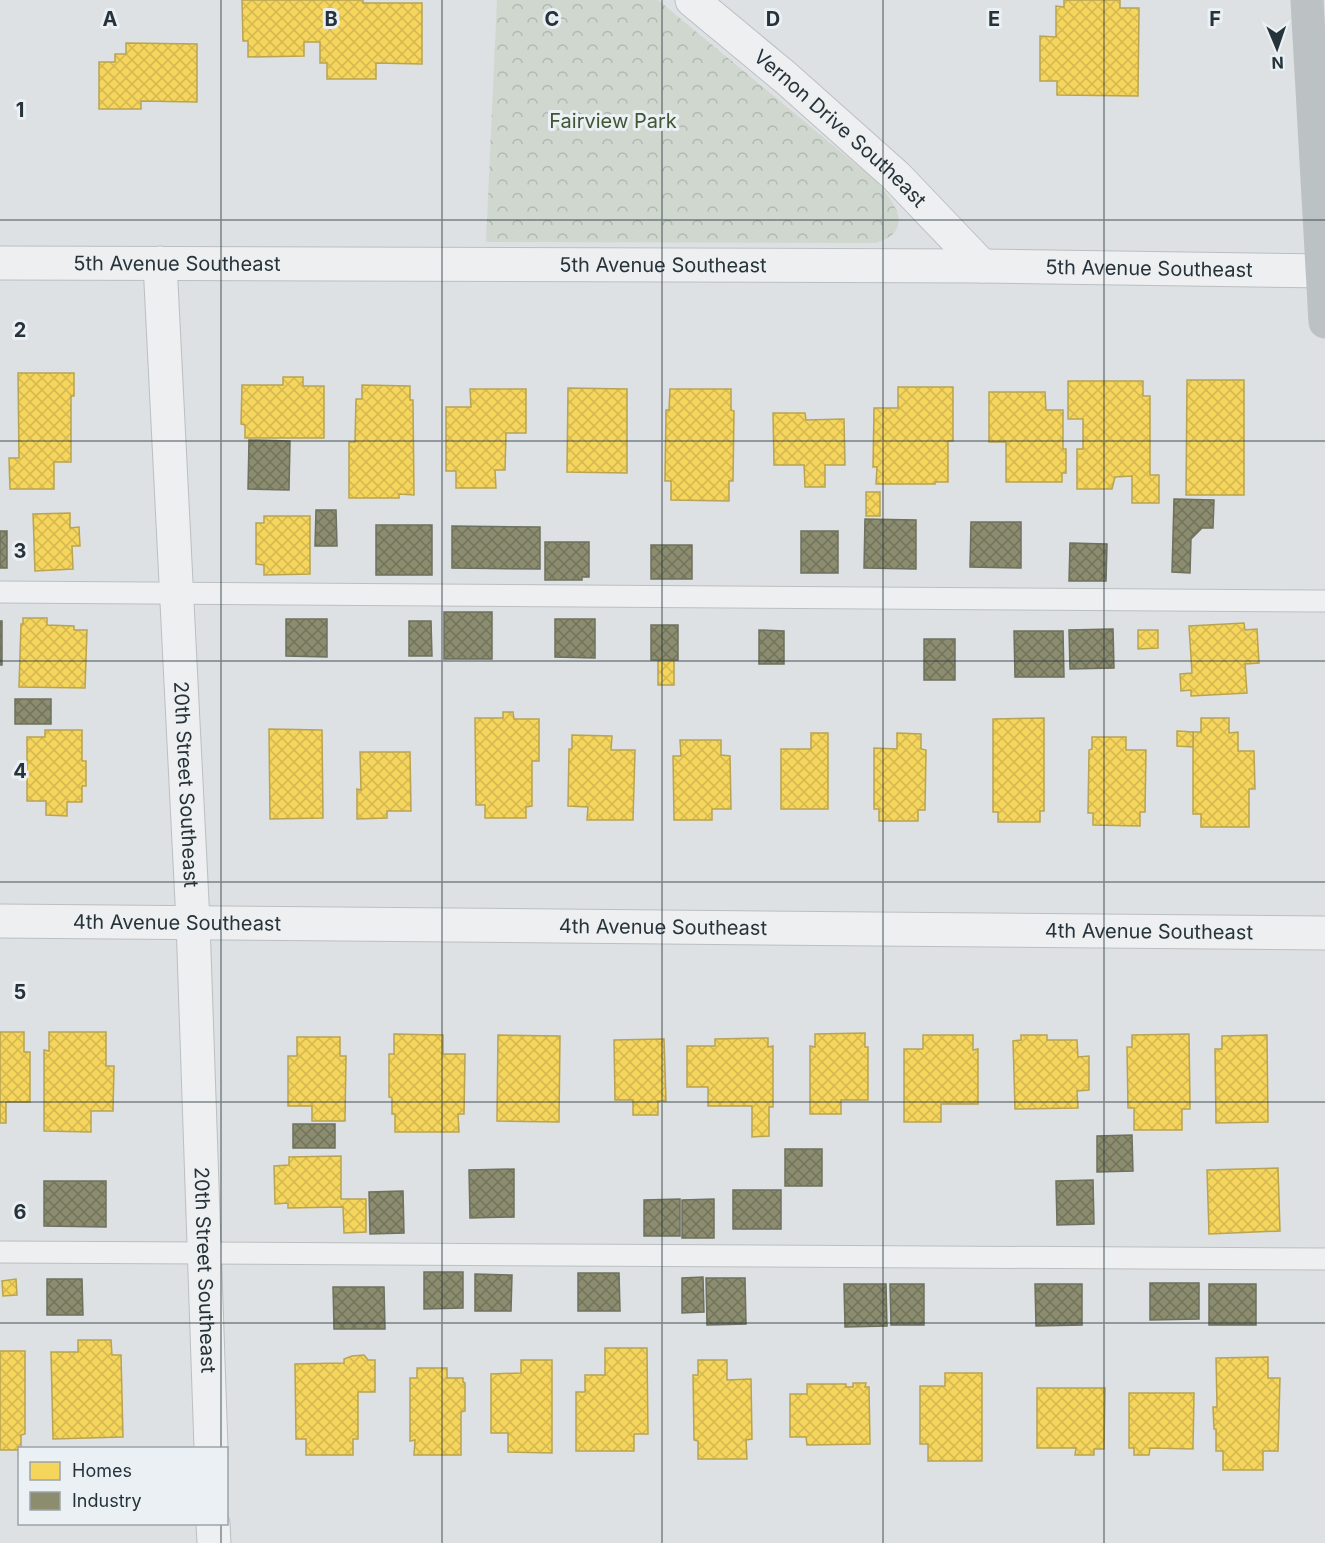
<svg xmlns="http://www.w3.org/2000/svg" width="1325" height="1543" font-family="Inter,sans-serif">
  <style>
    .park { fill: url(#park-crowns) }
    .homes { fill: url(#homes-cross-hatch); stroke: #b8a452; stroke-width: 1.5 }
    .industry { fill: url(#industry-cross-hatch); stroke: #6d715f; stroke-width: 1.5 }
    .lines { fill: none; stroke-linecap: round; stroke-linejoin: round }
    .service-casing { stroke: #bcbfc1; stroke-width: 23 }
    .minor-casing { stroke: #bcbfc1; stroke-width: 35 }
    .service { stroke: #edeff0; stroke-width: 21 }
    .minor { stroke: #edeff0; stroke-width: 33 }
    .secondary { stroke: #bcc1c3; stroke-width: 33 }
    .grid { fill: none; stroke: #26333b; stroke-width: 1.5; stroke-opacity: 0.55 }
    .labels { text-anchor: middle; stroke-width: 6; stroke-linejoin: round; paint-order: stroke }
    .park-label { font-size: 20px; fill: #425633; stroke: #eaf0f3 }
    .street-label { font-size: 20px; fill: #26333b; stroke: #eaf0f3 }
    .grid-label { font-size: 20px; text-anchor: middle; font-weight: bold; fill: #26333b; stroke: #eaf0f3; stroke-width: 6; stroke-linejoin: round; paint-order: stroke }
  </style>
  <defs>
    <pattern id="park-crowns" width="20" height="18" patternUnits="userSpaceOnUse" patternTransform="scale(1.5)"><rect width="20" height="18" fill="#d0d7ce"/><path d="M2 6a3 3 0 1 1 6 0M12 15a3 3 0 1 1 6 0" fill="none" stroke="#b2b9b2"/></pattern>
    <pattern id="homes-cross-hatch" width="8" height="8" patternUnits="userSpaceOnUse" patternTransform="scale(1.5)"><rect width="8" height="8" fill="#f6d55c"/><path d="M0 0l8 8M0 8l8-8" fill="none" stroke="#d3b751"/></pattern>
    <pattern id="industry-cross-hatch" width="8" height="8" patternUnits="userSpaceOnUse" patternTransform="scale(1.5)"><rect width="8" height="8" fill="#8c8c6e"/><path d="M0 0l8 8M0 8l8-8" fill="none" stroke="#72735c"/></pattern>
  </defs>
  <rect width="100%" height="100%" fill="#dde1e3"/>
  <path class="park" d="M497 0H658L876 181C893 201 917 230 876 243L486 242Z"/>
  <g class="homes">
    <path d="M242 0H363V3H422V64L376 63V79H327V63H320V42H304V56L248 57V41H243Z"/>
    <path d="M1064 0H1120V8H1139L1138 96 1057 95V81H1040V36L1056 37V6L1064 7Z"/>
    <path d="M126 43 197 44V102L141 101V109H99V62H115V54H126Z"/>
    <path d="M18 373H74V396H71V462H54V489H10L9 458H19Z"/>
    <path d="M283 377H303V386H324V438H245V425L241 424 242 385H283Z"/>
    <path d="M1187 380H1244V495H1186Z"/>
    <path d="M1068 381H1143V396H1150V475H1159V503H1132V476L1115 477 1112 489H1077V449H1083V419H1068Z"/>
    <path d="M362 385 410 386V400H413L414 495 399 494V498H349V442H355L356 399H362Z"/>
    <path d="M898 387H953V441H948V482H935V484H876L877 467H873L874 408H898Z"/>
    <path d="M568 388 627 389V473L567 472Z"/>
    <path d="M470 389H526V433H506L505 470H495L496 488H456V471H446V407H471Z"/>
    <path d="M670 389H731V410L734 411 733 481H729V501L671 500V481H665L666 410H669Z"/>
    <path d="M989 392H1045L1046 410H1063V449H1066V473H1062V482H1006V442H989Z"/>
    <path d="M773 413H805L806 420 844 419 845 465H825V487H805L804 465H774Z"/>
    <rect x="866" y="492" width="14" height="24"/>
    <path d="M70 513V528L79 527 80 546H72L73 569 35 571 33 514Z"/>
    <path d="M264 516H310V574L264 575V565L256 564V523H264Z"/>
    <path d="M23 618H47V625L74 626V630H87L85 688 19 687 21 624H23Z"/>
    <path d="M1244 623 1245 630 1257 629 1259 663 1245 664 1247 693 1191 696V690L1181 691 1180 674 1192 673 1189 626Z"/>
    <path d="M1138 630H1158V648L1138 649Z"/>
    <rect x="658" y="660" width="16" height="25"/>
    <path d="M503 712H513L514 719H539V761H532V806L526 807V818H485V805H476L475 718H503Z"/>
    <path d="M1044 718V811H1040V822H998V812H993V719Z"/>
    <path d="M1201 718H1229V733L1238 732V751H1254L1255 789H1249V827H1201V814H1193V732H1201Z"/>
    <path d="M269 729 322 730 323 818 270 819Z"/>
    <path d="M45 730H82V761H86V786H82V802H67V816L46 815V801H27V737H45Z"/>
    <path d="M1177 731 1193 732V747L1177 746Z"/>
    <path d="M811 733H828V809H781V749H811Z"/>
    <path d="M897 733 921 734V749L926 750 925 810H918V821H879V809H874V748L897 749Z"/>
    <path d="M572 735 612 736 611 750H635L633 820H587L588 807 568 806 569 749H572Z"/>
    <path d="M1092 737H1126V750H1146L1145 812H1140V826L1093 825V813H1088L1089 750 1092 749Z"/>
    <path d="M680 740H721V755L730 756 731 809H712V820H674L673 756H681Z"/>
    <path d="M360 752H410L411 811H387V818L357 819V789L361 790Z"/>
    <path d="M0 1032H24V1052H30V1102H6V1123H0Z"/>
    <path d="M49 1032H106V1066H114L113 1111H91V1132L44 1131V1050L49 1051Z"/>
    <path d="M865 1033V1047H868V1100H841V1114H810V1046L815 1047V1034Z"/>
    <path d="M394 1034 443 1035V1054H465L464 1114H458L459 1132H395V1114H392V1098L389 1097V1054H394Z"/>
    <path d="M1189 1034 1190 1109H1182V1130H1134V1108H1128L1127 1047H1132V1035Z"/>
    <path d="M498 1035 560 1036 559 1122 497 1121Z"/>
    <path d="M923 1035H973V1050L978 1049V1104H941V1122H904V1049H923Z"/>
    <path d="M1021 1035H1047V1040H1077L1078 1057 1089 1056V1090L1077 1091 1078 1108 1015 1109 1013 1041 1021 1040Z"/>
    <path d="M1267 1035 1268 1122 1216 1123 1215 1049H1222V1036Z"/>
    <path d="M297 1037H340V1056H346L345 1121H312V1106H288V1056H297Z"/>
    <path d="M768 1038V1047L773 1046V1107H769V1136L752 1137V1106H708V1087H687V1046H715V1039Z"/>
    <path d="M664 1039 666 1101H658V1115H633V1100H615L614 1040Z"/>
    <path d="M341 1156V1199H366V1232L344 1233 343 1207 288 1208V1203L275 1204 274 1166 289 1165V1157Z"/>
    <path d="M1278 1168 1280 1231 1209 1234 1207 1170Z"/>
    <path d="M16 1279 17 1295 3 1296 2 1281Z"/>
    <path d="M78 1340H111L112 1355H121L123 1437 53 1439 51 1352H78Z"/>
    <path d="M605 1348H647L648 1434H634V1451H576V1392H585V1375H605Z"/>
    <path d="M0 1351H25V1434L21 1435V1448L20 1450H0Z"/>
    <path d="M364 1355 368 1360H375V1392H358V1439H353V1455H306V1439H296L295 1364 344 1363V1359L352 1356Z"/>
    <path d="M1268 1357V1378H1280L1278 1451H1263V1470H1223V1451H1216V1429H1214L1213 1407H1217L1216 1358Z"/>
    <path d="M521 1360H552V1453L508 1452V1433H491V1374L521 1373Z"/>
    <path d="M698 1360H727V1380L751 1379 752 1439 746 1440 747 1459H698V1441L694 1440 693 1375H698Z"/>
    <path d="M417 1368H447V1378H463V1382L465 1383V1411L461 1412V1455H414L415 1440 410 1441V1378H417Z"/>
    <path d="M945 1373H982V1461H928V1444H920V1386H945Z"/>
    <path d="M853 1383H866L865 1387H869L870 1444 807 1445 806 1437H790V1394H807V1384H846V1387H853Z"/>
    <path d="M1037 1388H1105L1104 1449H1094V1455H1075L1076 1448H1037Z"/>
    <path d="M1129 1393H1194L1193 1449 1150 1448 1149 1455H1134V1448H1129Z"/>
  </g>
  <g class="industry">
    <path d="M249 440 290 441 289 490 248 489Z"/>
    <path d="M1174 499 1214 500 1213 528H1202L1191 539 1190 573 1172 572Z"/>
    <path d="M316 510H336L337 546H315Z"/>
    <path d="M865 519 916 520V569L864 568Z"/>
    <path d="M971 522H1021V568L970 567Z"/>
    <rect x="376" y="525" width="56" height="50"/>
    <path d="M452 526 540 527V569L452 568Z"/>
    <rect x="0" y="531" width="7" height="37"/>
    <rect x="801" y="531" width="37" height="42"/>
    <path d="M545 542H589V577H582V580H545Z"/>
    <path d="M1070 543 1107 544 1106 581H1069Z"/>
    <rect x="651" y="545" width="41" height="34"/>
    <rect x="444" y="612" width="48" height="47"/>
    <path d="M286 619H327V657L286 656Z"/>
    <path d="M555 619H595V658L555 657Z"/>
    <rect x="0" y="621" width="2" height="44"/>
    <path d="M409 621H431L432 656H409Z"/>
    <rect x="651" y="625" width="27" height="35"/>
    <path d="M1113 629 1114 668 1070 669 1069 630Z"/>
    <path d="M759 630 784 631V664H759Z"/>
    <path d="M1014 631H1063L1064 677H1015Z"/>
    <rect x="924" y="639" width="31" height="41"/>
    <rect x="15" y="699" width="36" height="25"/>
    <rect x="293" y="1124" width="42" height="24"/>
    <path d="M1132 1135 1133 1171 1097 1172V1136Z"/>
    <rect x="785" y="1149" width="37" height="37"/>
    <path d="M514 1169V1217L470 1218 469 1170Z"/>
    <path d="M1093 1180 1094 1224 1057 1225 1056 1181Z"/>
    <path d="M44 1181H106V1227L44 1226Z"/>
    <rect x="733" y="1190" width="48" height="39"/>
    <path d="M403 1191 404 1233 370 1234 369 1192Z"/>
    <path d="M680 1199V1236H644V1200Z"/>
    <path d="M714 1199V1238H682V1200Z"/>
    <path d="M424 1272H463V1308L424 1309Z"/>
    <path d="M578 1273H619L620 1311H578Z"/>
    <path d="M475 1274 512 1275 511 1311H475Z"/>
    <path d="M703 1277 704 1312 682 1313V1278Z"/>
    <path d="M706 1278H745L746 1324 707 1325Z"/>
    <path d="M47 1279H82L83 1315H47Z"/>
    <path d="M1150 1283H1199V1319L1150 1320Z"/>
    <path d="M844 1284H886L887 1326 845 1327Z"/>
    <path d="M890 1284H924V1325H891Z"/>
    <path d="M1035 1284H1082V1325L1036 1326Z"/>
    <rect x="1209" y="1284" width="47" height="41"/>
    <path d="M333 1287H384L385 1329H334Z"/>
  </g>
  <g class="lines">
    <g class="service-casing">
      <g id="service">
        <path d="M0 592 1325 601"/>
        <path d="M0 1252 1325 1259"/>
      </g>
    </g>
    <g class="minor-casing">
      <g id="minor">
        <path id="s1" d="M692 0 786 78 896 176 982 266"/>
        <path id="s2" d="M0 263 982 266 1325 271"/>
        <path id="s3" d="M160 263 193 922 211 1448"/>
        <path id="s4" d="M0 921 1325 933"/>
        <path d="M213 1524 214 1543"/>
      </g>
    </g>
    <use href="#service" class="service"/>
    <use href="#minor" class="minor"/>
    <path class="secondary" d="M1307 0 1325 322"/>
  </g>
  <path class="grid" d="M221 0V1448M442 0V1543M662 0V1543M883 0V1543M1104 0V1543M0 220H1325M0 441H1325M0 661H1325M0 882H1325M0 1102H1325M0 1323H1325M221 1524V1543"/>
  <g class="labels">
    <g class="park-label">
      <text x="613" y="128">Fairview Park</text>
    </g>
    <g class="street-label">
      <text dy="7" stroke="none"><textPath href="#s1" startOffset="196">Vernon Drive Southeast</textPath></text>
      <text dy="7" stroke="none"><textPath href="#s2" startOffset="177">5th Avenue Southeast</textPath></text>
      <text dy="7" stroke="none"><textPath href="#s2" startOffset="663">5th Avenue Southeast</textPath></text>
      <text dy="7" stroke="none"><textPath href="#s2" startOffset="1149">5th Avenue Southeast</textPath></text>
      <text dy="7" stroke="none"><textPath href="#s3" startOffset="522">20th Street Southeast</textPath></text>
      <text dy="7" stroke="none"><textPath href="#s4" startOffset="177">4th Avenue Southeast</textPath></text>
      <text dy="7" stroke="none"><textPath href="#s4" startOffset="663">4th Avenue Southeast</textPath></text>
      <text dy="7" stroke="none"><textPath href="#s4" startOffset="1149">4th Avenue Southeast</textPath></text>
      <text dy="7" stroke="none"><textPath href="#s3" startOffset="1008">20th Street Southeast</textPath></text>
    </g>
  </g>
  <g class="grid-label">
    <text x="110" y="26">A</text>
    <text x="331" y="26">B</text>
    <text x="552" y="26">C</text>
    <text x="773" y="26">D</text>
    <text x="994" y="26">E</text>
    <text x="1215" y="26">F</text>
    <text x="20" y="117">1</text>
    <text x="20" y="337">2</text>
    <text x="20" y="558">3</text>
    <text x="20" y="778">4</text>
    <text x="20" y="999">5</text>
    <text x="20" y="1219">6</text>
  </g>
  <rect x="18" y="1447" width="210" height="78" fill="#eaf0f3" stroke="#9ca4a9" stroke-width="1.5"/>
  <rect x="30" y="1462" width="30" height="18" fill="#f6d55c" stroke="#9ca4a9" stroke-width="1.5"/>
  <text x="72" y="1477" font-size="18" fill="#26333b">Homes</text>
  <rect x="30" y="1492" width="30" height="18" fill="#8c8c6e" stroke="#9ca4a9" stroke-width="1.5"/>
  <text x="72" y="1507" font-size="18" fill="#26333b">Industry</text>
  <g transform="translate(1277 48) rotate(178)" stroke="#eaf0f3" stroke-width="4.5" paint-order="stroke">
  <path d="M0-4.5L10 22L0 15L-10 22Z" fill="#26333b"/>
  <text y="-9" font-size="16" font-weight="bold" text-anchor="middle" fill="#26333b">N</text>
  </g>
</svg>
